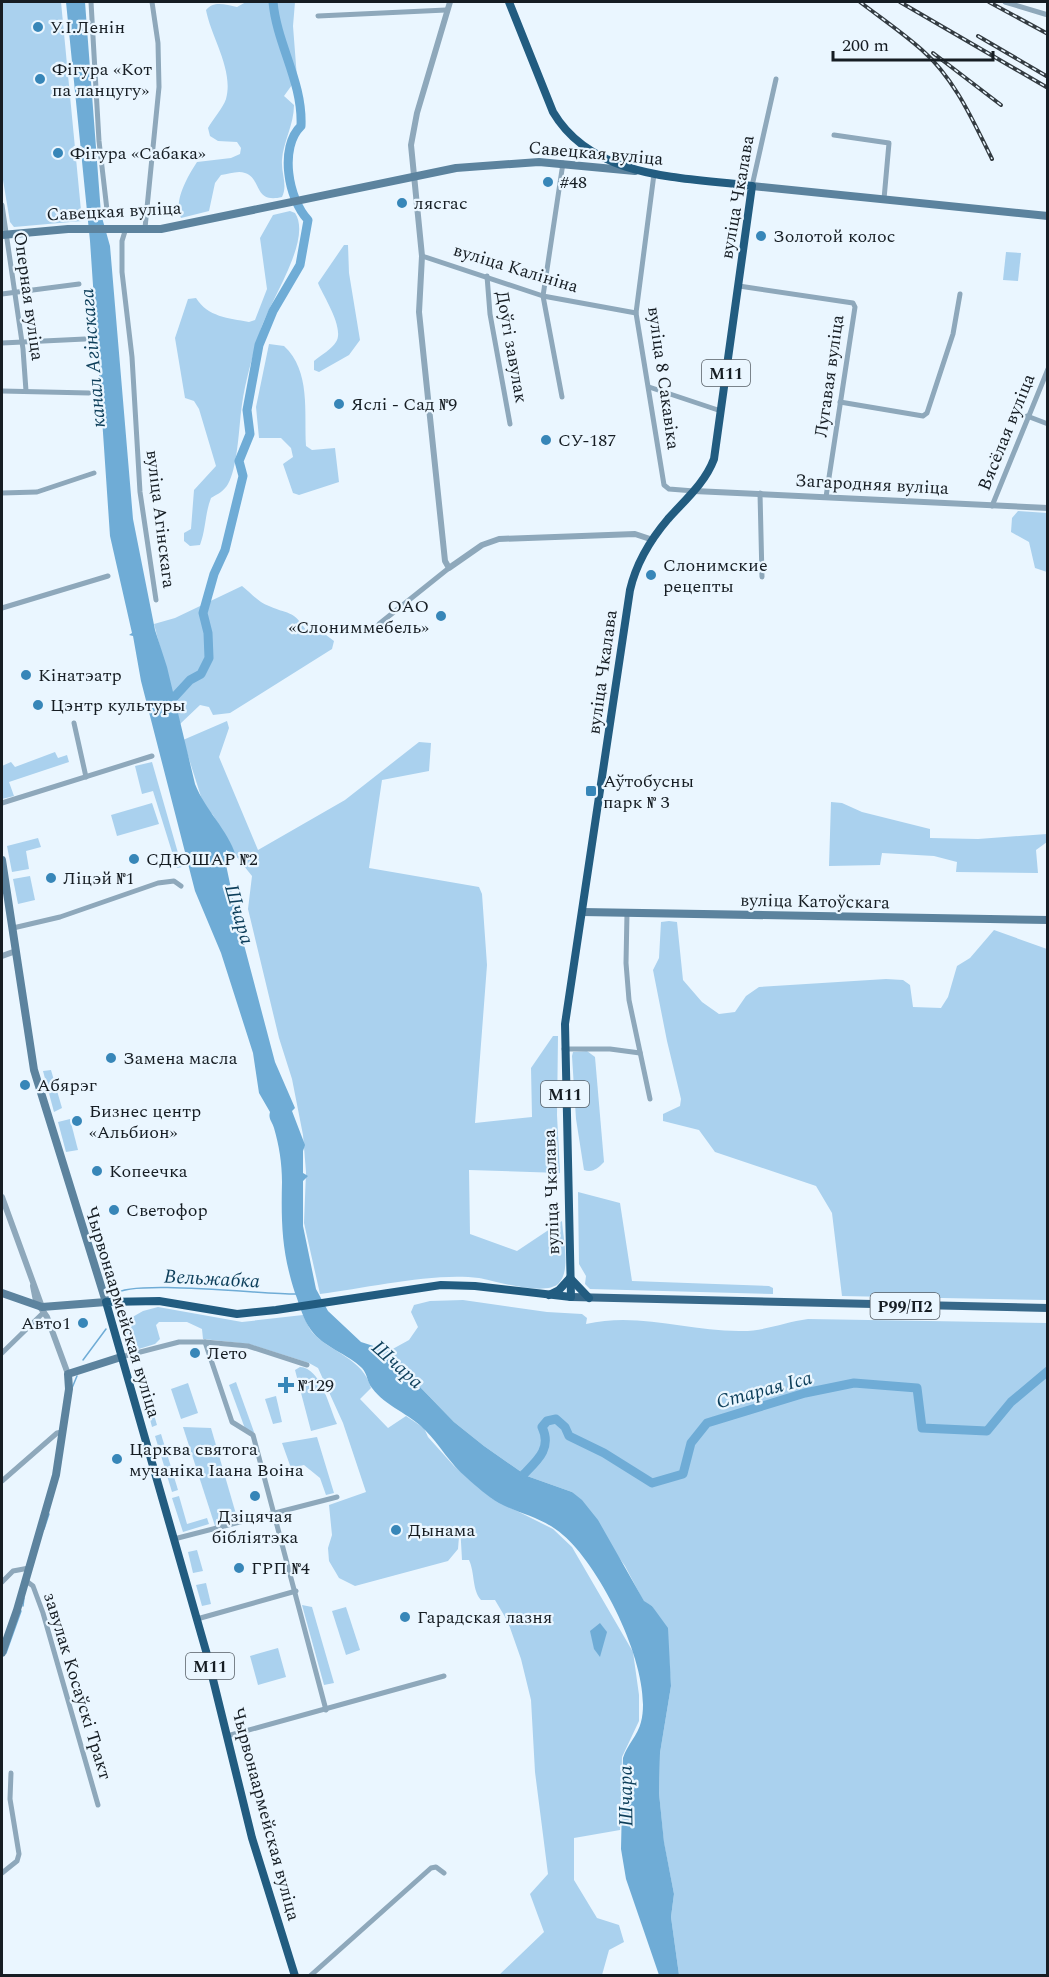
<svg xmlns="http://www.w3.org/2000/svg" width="1049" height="1977" font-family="Spectral,serif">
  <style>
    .green { fill: #aad1ee }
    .water { fill: #6facd6 }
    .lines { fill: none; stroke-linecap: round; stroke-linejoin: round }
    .stream { stroke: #6facd6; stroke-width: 1.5 }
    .river { stroke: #6facd6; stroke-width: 9 }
    .minor { stroke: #8ea8bb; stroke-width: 5 }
    .tertiary { stroke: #8ea8bb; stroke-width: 6 }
    .secondary { stroke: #5c839e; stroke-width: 8 }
    .primary { stroke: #376889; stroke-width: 8 }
    .trunk { stroke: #225c80; stroke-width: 8 }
    .rail-casing { stroke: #343c42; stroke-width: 4 }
    .rail { stroke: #eaf6ff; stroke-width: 1.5; stroke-dasharray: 4.5; stroke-linecap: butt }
    .poi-dot { fill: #3786b8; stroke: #eaf6ff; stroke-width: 2 }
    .labels { text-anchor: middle; stroke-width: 4.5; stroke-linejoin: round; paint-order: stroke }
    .shield { fill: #eaf6ff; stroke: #565e65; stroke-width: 1.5 }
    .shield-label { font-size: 16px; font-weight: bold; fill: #161d23 }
    .poi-label { font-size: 18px; fill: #161d23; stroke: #eaf6ff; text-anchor: start }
    .street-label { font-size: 18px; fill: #161d23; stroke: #eaf6ff }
    .water-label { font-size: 20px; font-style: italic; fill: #0c3e5a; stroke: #eaf6ff }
  </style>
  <rect width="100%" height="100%" fill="#eaf6ff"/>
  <g class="green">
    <path d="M2 2H61L82 221 14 227 10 222 2 174Z"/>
    <path d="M246 2H295L293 26 297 78 284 96 294 105C294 125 283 142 282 160 281 174 288 185 282 197 253 204 262 178 245 173 238 170 229 174 221 175L215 183 209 211 181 218C173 201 188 176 197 162L231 158 240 154 241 148 237 142 218 141 210 136 208 128C213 119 223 108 226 99 234 70 211 37 206 10 214 0 226 5 237 7Z"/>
    <path d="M290 211 295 213C313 240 268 303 260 332 252 358 244 385 241 412 239 430 237 469 228 484 224 491 218 494 211 498 205 513 206 529 200 545L190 546 184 541V533L191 529 194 490 216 466 199 409 194 401 185 398 175 338 188 299 196 298C208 317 228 318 249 322L255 320 267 289 260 238 273 215Z"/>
    <path d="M344 245H348L349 273 360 340 349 355 319 372 314 370V361C321 355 332 349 336 342 345 328 323 296 318 283Z"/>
    <path d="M1006 252 1021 253 1018 281 1003 280Z"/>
    <path d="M269 344 284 346C311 371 304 412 306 446L312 450 335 448 339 482 299 495 293 493 283 464 293 457 291 448 281 438H259L256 407Z"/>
    <path d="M1018 511 1047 513V572L1035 568 1029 542 1011 532 1012 518Z"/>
    <path d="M242 586C251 593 258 602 269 606 292 616 292 609 308 633L326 635 334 641 332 649 230 713 213 715 209 707 200 705 180 724 154 624 175 618Z"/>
    <path d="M227 721 229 728 219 757 258 850 345 800 419 742 431 743 429 771 382 780 369 868 479 887 482 894 487 965 475 1123 532 1117 531 1068 553 1036H558L557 1115 560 1173 469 1170 470 1234 517 1251 562 1221C563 1238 571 1270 559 1283 546 1297 496 1281 479 1278 434 1272 367 1288 320 1294L304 1223 306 1172 303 1135 292 1079 279 1038 248 909 252 876 236 856 213 815 203 803 183 740Z"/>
    <path d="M55 752 58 758 67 755 69 762 9 782 14 796 2 799V766L11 762 15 767Z"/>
    <path d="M152 762 182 867 177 868 153 791 142 794 135 766Z"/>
    <path d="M831 802 842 803 862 812 930 829V838L978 839 1047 834V842L1036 850 1038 873 956 872 957 862 934 856 882 853 880 865 829 866Z"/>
    <path d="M152 803 159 824 117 836 111 815Z"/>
    <path d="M38 838 41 847 26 851 29 869 12 872 7 846Z"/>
    <path d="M30 876 35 900 18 904 13 879Z"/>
    <path d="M669 921 677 922 683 980 702 1002 719 1014 735 1012 746 996 759 987 886 979 903 980 910 985 913 1007 941 1008 948 997 957 966 970 958 994 930 1047 949V1300L842 1296 832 1213 816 1186 715 1152 699 1130 663 1121V1114L680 1106 681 1099 667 1041 653 970 659 958 661 922Z"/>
    <path d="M587 1051 595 1057 604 1162C598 1168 593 1173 584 1170L576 1119 572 1056 573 1052Z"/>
    <path d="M51 1070 62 1108 54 1112 43 1071Z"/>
    <path d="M70 1119 78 1150 66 1152 58 1122Z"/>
    <path d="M578 1192 620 1203 632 1281 769 1286 773 1288V1294L590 1289 585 1284 586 1276 579 1264Z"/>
    <path d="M463 1300 547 1312 582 1314 587 1318 586 1324C638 1312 687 1331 739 1331 763 1332 784 1322 808 1319L1047 1323V1975H679L671 1917 674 1894 664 1843 659 1793 660 1753 671 1686 667 1632 652 1606 644 1602 625 1566 572 1492 527 1476 484 1446 454 1422 390 1356 389 1351 409 1340 418 1327 411 1312 414 1305 430 1301Z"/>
    <path d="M158 1307 242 1322 303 1315C306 1320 308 1327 312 1332 331 1353 363 1358 371 1388L360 1399 388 1428 406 1416 424 1428 428 1437 454 1466 491 1498 553 1529 572 1547 633 1652 639 1695V1721L622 1757 620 1830 574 1838V1880L597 1918 619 1925 624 1942 609 1950 602 1975H499L544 1932 530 1894 548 1874 535 1772 531 1700 521 1659 508 1622 495 1600H481C472 1590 475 1573 469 1560H462L460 1524 458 1549 448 1561 355 1586 339 1578 329 1561 328 1548 332 1535 329 1505 366 1492 343 1423 318 1368 309 1363 249 1344 203 1339 202 1329 187 1322H159L156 1325 160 1339 155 1344 129 1352 122 1323 143 1311Z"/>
    <path d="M300 1367C321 1368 329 1407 337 1424L311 1431 295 1370Z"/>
    <path d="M236 1382 254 1432 247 1434 229 1385Z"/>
    <path d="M188 1383 198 1413 181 1419 171 1389Z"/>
    <path d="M147 1392 157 1425 152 1427 143 1393Z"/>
    <path d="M276 1396 282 1422 273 1424 265 1399Z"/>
    <path d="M183 1427 211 1428 238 1521 215 1526Z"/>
    <path d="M161 1434 178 1490 172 1492 155 1436Z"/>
    <path d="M317 1437 334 1493 326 1495 320 1478 304 1465 291 1468 282 1443Z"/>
    <path d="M179 1496 187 1524 207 1518 209 1524 183 1532 172 1498Z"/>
    <path d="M197 1550 203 1571 193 1573 188 1552Z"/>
    <path d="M206 1583 211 1604 202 1606 196 1585Z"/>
    <path d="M302 1605 312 1607 334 1683 324 1685Z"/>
    <path d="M346 1607 360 1650 346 1655 332 1611Z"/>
    <path d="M278 1648 286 1677 258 1685 250 1656Z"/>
  </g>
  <g class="water">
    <path d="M66 2H85L101 214 110 246 133 519 155 630 167 667 195 784C205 810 228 830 236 856L226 850 225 860 238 922 275 1062 295 1108 292 1111 305 1145 303 1151V1173L308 1176 303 1181V1226L316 1289 328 1311 361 1342 389 1351 390 1356 454 1422 484 1446 527 1476 572 1492 582 1500 598 1520 644 1601 652 1606 668 1628 671 1686 660 1753 659 1793 664 1842 674 1894 671 1917 679 1975H659L626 1879 621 1849 623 1758C627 1745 638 1735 641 1722 654 1672 601 1567 563 1535 544 1518 520 1514 499 1503 488 1497 476 1486 467 1478 450 1464 440 1445 425 1430 410 1414 385 1406 372 1388 367 1382 368 1375 362 1368 348 1354 323 1347 311 1330 303 1319 300 1306 295 1293 282 1253 281 1224 282 1182 282 1163 279 1145 274 1128 272 1121 268 1119 270 1112L259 1093 253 1053 221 953 195 891 141 681 133 636 129 635 132 633 110 536 90 241Z"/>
    <path d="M600 1623 607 1632 600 1657 594 1649 590 1631Z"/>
  </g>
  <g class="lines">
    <g class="stream">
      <path d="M116 1294C129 1279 271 1295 297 1294"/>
      <path d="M83 1360 106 1329"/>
      <path d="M72 1388 77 1376"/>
      <path d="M44 1529 49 1514"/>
      <path d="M23 1606 24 1598"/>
      <path d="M6 1653 21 1611"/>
    </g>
    <g class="river">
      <path d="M167 705 190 680 201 674 209 658 208 633 203 613 214 574 225 550 243 476 239 461 250 434 247 410 259 345 273 311 300 265 308 220C288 199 279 147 301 126 303 82 277 45 273 2"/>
      <path d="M524 1474C538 1460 552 1448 542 1427L547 1421 556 1419 565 1427 569 1436 604 1453 652 1483 683 1474 691 1443 707 1423 805 1393 854 1383 917 1388 922 1428 987 1431 1011 1402 1048 1371"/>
    </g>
    <g class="minor">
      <path d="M91 2 99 141 107 210"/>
      <path d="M1005 2 1048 15"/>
      <path d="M318 16 446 10"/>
      <path d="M834 135 889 143 884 199"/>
      <path d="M654 174 636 313 664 485 669 489 694 491"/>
      <path d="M752 186 776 79"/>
      <path d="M2 205 23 349 26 391"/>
      <path d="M126 228 122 241V272L132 357 140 492 156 600"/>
      <path d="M145 228 159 87 158 43 152 2"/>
      <path d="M422 256 543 296 636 313"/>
      <path d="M487 276 490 314 510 424"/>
      <path d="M739 286 853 303 855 307 826 497"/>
      <path d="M2 294 79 284"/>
      <path d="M2 343 85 339"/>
      <path d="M649 387 721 411"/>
      <path d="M2 391 89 393"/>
      <path d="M562 397 543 296 563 163"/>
      <path d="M840 402 923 416 927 413 953 334 960 294"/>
      <path d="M1027 416 1048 424"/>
      <path d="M2 493 37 492 94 473"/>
      <path d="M760 493 762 577"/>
      <path d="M992 506 1048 369"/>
      <path d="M2 608 108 576"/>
      <path d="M379 624 449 568"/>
      <path d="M74 723 86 777"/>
      <path d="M2 803 152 756"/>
      <path d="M627 913 626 963 629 1000 650 1099"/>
      <path d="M13 928 60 917 158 883 174 881 181 886"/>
      <path d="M564 1049H610L640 1053"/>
      <path d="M2 1353 44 1312"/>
      <path d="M121 1357 179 1342H205"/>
      <path d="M307 1365 248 1346 205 1342 232 1422 253 1435 326 1710"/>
      <path d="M2 1481 57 1433 62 1432"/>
      <path d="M174 1539 337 1497"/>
      <path d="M25 1580 33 1586 43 1613 98 1805"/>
      <path d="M2 1582 13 1571 29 1568"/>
      <path d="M197 1619 296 1591"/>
      <path d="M227 1736 444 1676"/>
      <path d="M2 1873 17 1861 19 1854 10 1799 11 1773"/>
      <path d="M310 1976 431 1868 436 1867 444 1873"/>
    </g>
    <g class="tertiary">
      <path d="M450 2 417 113 411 145 422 256 419 312 445 561 449 568 482 545 499 539 635 534 653 540"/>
      <path d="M694 491 1048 508"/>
      <path d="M2 956 16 951"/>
      <path d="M2 1197 42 1307"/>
      <path d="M33 1286 36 1301 47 1317 68 1374"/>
    </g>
    <g class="secondary">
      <path d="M752 186 1048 216"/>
      <path d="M2 235 68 229H161L456 168 539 162 635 171"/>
      <path d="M2 860 34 1070 106 1302 42 1307 2 1293"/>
      <path d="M582 912 1048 920"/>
      <path d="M2 1653 17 1610 56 1475 69 1389 68 1374 121 1357"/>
    </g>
    <path class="primary" d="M571 1297 1048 1308"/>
    <g class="trunk">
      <path d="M570 1278 589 1298"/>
      <path d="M549 1295 559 1290 570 1278"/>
      <path d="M295 1976 252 1838 206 1651 106 1302 159 1301 237 1314 276 1310 441 1285 475 1286 571 1297 565 1024 630 590C636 564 651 539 668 519 685 500 705 483 714 459L752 186C683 177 593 180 553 112L509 2"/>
    </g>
    <g class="rail-casing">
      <g id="rail">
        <path d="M860 2C881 18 903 33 922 50 955 79 973 121 992 159"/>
        <path d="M900 2 1048 88"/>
        <path d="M989 2 1048 34"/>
        <path d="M978 36 1048 77"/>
        <path d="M933 53 1001 105"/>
      </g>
    </g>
    <use href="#rail" class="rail"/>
  </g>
  <g class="poi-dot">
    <circle cx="38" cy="27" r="6"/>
    <circle cx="40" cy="79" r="6"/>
    <circle cx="58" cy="153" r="6"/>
    <circle cx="548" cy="182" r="6"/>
    <circle cx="402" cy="203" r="6"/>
    <circle cx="761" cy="236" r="6"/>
    <circle cx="339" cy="404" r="6"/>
    <circle cx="546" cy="440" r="6"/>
    <circle cx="651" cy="575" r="6"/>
    <circle cx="441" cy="616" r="6"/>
    <circle cx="26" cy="675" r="6"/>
    <circle cx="38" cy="705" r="6"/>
    <rect x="585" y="785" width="12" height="12" rx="3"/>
    <circle cx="134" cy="859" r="6"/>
    <circle cx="51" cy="878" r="6"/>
    <circle cx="111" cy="1058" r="6"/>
    <circle cx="25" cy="1085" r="6"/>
    <circle cx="77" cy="1121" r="6"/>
    <circle cx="97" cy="1171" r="6"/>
    <circle cx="114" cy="1210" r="6"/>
    <circle cx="83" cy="1323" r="6"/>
    <circle cx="195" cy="1353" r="6"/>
    <path d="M283 1376h6v6h6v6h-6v6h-6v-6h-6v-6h6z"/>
    <circle cx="117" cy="1459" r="6"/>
    <circle cx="255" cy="1496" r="6"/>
    <circle cx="396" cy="1530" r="6"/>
    <circle cx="239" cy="1568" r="6"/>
    <circle cx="405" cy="1617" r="6"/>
  </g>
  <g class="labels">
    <g class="shield">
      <rect x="702" y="360" width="48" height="26" rx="4.5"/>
      <rect x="541" y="1081" width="48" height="26" rx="4.5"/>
      <rect x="870.5" y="1293" width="69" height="26" rx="4.5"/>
      <rect x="186" y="1653" width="48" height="26" rx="4.5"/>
    </g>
    <g class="shield-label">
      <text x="726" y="379">М11</text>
      <text x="565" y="1100">М11</text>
      <text x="905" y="1312">Р99/П2</text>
      <text x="210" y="1672">М11</text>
    </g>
    <g class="poi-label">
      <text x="50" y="33">У.І.Ленін</text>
      <text x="52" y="75">Фігура «Кот<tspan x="52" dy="21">па ланцугу»</tspan></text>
      <text x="70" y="159">Фігура «Сабака»</text>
      <text x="560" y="188">#48</text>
      <text x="414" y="209">лясгас</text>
      <text x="773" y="242">Золотой колос</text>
      <text x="351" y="410">Яслі - Сад №9</text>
      <text x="558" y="446">СУ-187</text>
      <text x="663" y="571">Слонимские<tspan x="663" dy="21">рецепты</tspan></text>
      <text x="429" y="612" text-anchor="end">ОАО<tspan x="429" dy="21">«Слониммебель»</tspan></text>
      <text x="38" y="681">Кінатэатр</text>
      <text x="50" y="711">Цэнтр культуры</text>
      <text x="603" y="787">Аўтобусны<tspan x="603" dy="21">парк № 3</tspan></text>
      <text x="146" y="865">СДЮШАР №2</text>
      <text x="63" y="884">Ліцэй №1</text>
      <text x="123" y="1064">Замена масла</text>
      <text x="37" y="1091">Абярэг</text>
      <text x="89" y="1117">Бизнес центр<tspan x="89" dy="21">«Альбион»</tspan></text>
      <text x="109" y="1177">Копеечка</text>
      <text x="126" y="1216">Светофор</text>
      <text x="71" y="1329" text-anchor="end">Авто1</text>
      <text x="207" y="1359">Лето</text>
      <text x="298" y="1391">№129</text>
      <text x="129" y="1455">Царква святога<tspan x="129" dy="21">мучаніка Іаана Воіна</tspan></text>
      <text x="255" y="1522" text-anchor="middle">Дзіцячая<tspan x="255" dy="21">бібліятэка</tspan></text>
      <text x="408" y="1536">Дынама</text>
      <text x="251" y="1574">ГРП №4</text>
      <text x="417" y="1623">Гарадская лазня</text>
    </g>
    <g class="street-label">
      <text transform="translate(596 153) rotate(5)" y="6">Савецкая вуліца</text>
      <text transform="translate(737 197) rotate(-80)" y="6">вуліца Чкалава</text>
      <text transform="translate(114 211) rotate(-3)" y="6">Савецкая вуліца</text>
      <text transform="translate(516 268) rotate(17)" y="6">вуліца Калініна</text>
      <text transform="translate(29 296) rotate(82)" y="6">Оперная вуліца</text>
      <text transform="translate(512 347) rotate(80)" y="6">Доўгі завулак</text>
      <text transform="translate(829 376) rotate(-82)" y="6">Лугавая вуліца</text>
      <text transform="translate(664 378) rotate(82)" y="6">вуліца 8 Сакавіка</text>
      <text transform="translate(1006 432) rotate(-68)" y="6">Вясёлая вуліца</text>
      <text transform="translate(872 484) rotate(3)" y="6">Загародняя вуліца</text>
      <text transform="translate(161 519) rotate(83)" y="6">вуліца Агінскага</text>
      <text transform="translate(602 672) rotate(-82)" y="6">вуліца Чкалава</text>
      <text transform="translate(815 901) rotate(1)" y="6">вуліца Катоўскага</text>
      <text transform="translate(551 1192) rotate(-92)" y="6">вуліца Чкалава</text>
      <text transform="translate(123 1312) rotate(73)" y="6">Чырвонаармейская вуліца</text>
      <text transform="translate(78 1686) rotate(73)" y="6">завулак Косаўскі Тракт</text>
      <text transform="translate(266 1814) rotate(75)" y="6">Чырвонаармейская вуліца</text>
    </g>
    <g class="water-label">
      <text transform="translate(92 358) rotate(-95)" y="7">канал Агінскага</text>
      <text transform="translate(240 914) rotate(74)" y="7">Шчара</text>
      <text transform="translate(212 1278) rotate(3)" y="7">Вельжабка</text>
      <text transform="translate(398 1364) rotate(42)" y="7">Шчара</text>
      <text transform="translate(764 1389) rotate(-15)" y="7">Старая Іса</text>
      <text transform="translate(625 1796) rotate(-91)" y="7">Шчара</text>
    </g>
  </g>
  <rect width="1049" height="1977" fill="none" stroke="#161d23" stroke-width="6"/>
  <path d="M833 51v9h160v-9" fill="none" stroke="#161d23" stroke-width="3"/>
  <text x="842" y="51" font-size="18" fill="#161d23" stroke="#eaf6ff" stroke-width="4.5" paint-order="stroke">200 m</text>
</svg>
